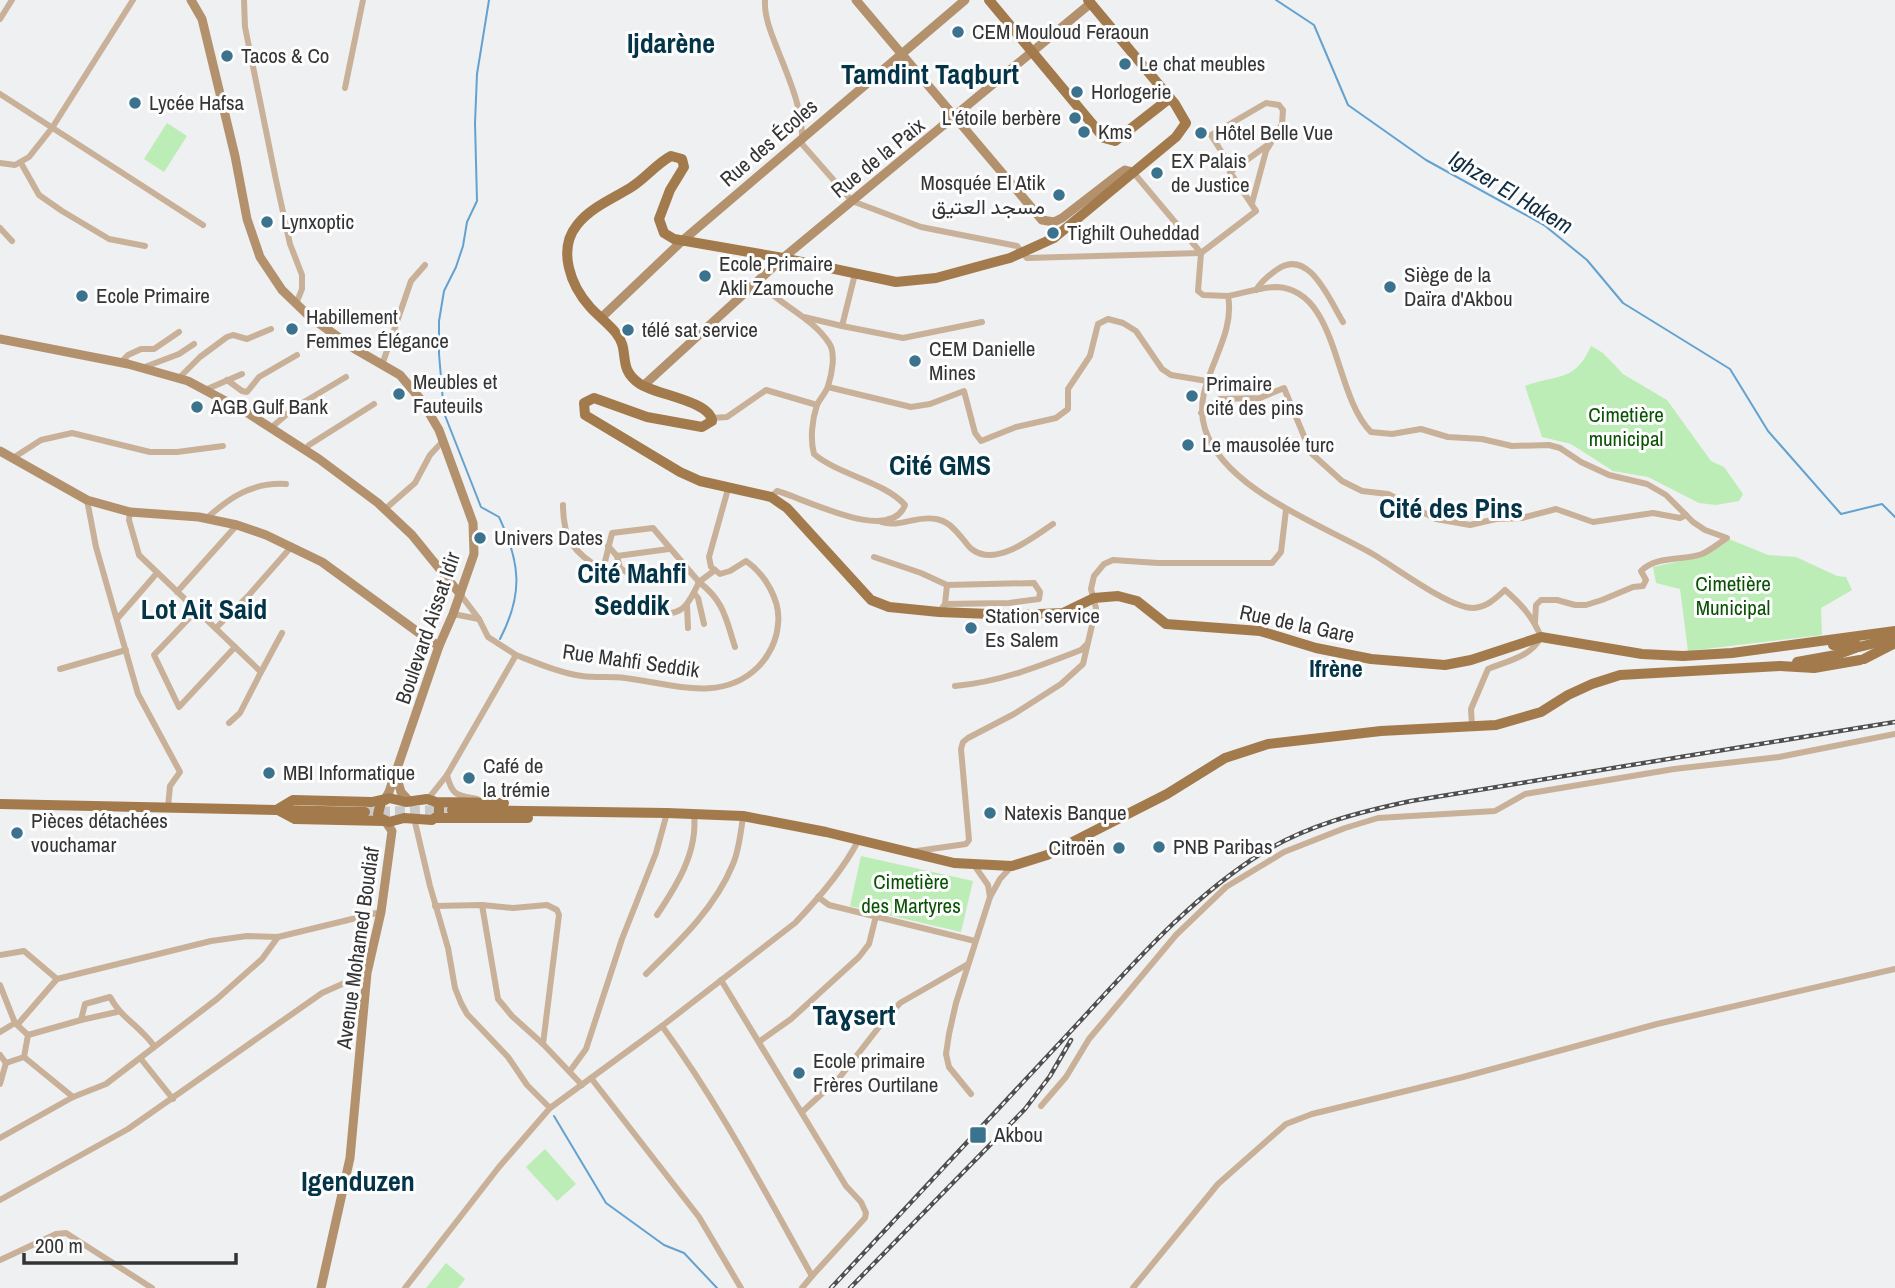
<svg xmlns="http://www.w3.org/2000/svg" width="1895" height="1288" font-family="'Archivo Narrow',Vazirmatn,sans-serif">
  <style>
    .green { fill: #bcedb6 }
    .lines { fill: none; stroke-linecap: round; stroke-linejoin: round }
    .stream { stroke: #63a2d0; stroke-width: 2 }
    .primary-tunnel { stroke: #cacacb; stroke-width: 10; stroke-dasharray: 10 5; stroke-linecap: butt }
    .street { stroke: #c8b198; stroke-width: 6 }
    .secondary { stroke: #b3916d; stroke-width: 9 }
    .primary { stroke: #a37a4c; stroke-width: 10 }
    .rail-casing { stroke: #4f4f4f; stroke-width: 4.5 }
    .rail { stroke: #fdfdfe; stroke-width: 2; stroke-dasharray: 5; stroke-linecap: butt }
    .poi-dot { fill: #3b728d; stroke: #fdfdfe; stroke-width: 2.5 }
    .labels { text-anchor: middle; stroke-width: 6; stroke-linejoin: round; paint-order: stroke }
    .poi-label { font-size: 21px; fill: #343434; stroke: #fdfdfe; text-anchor: start }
    .street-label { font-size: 21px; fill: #343434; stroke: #fdfdfe }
    .park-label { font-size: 21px; fill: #095204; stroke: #fdfdfe }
    .water-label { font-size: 23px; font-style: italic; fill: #102c40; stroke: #fdfdfe }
    .quarter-label { font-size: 24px; font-weight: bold; fill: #033448; stroke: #fdfdfe }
    .district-label { font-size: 28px; font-weight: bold; fill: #033448; stroke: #fdfdfe }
  </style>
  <rect width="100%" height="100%" fill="#eff0f1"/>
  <g class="green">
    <path d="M167 123 187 136 164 172 144 159Z"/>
    <path d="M1591 346 1603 353 1623 374 1667 400 1711 461 1724 467 1743 494 1739 501 1716 505 1699 503 1648 477 1613 471 1571 444 1542 437 1525 386C1560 373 1574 383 1591 346Z"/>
    <path d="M1729 539 1768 555 1796 557 1837 576 1846 577 1852 590 1821 608 1822 635 1688 651 1680 589 1656 583 1653 567 1681 561Z"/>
    <path d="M861 856 973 881 961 932 850 906Z"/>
    <path d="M545 1149 576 1184 557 1201 526 1167Z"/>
    <path d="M446 1263 465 1279 458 1288H426Z"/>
  </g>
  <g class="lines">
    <g class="stream">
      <path d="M489 0 477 74 475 123 477 201 467 222 463 246 456 267 444 291 439 321V354L444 413 481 507 499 517C520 562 524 593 500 639"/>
      <path d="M1276 0 1314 25 1348 105 1426 160 1544 225 1587 260 1623 303 1730 369 1768 431 1841 514 1882 504 1895 517"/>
      <path d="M554 1116 606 1203 664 1245 684 1253 717 1288"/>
    </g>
    <path class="primary-tunnel" d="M365 812 452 810"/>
    <g class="street">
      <path d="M244 0 245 27 276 180 290 244 302 275V289L296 304"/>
      <path d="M765 0C764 16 771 33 777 48 789 79 804 111 802 144L852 201 921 227 1017 246 1027 258 1201 253 1256 211 1230 172 1228 162 1211 135 1266 103 1279 105 1283 110 1282 124 1266 151 1252 203"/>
      <path d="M0 19 12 0"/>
      <path d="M345 88 363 0"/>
      <path d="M0 94 203 225"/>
      <path d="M0 163 15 165 29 157 52 128 133 0"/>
      <path d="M21 163 39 195 62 211 109 239 145 246"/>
      <path d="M1133 172 1201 253 1198 291 1203 295 1228 296C1237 342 1190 383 1205 429 1224 489 1320 524 1371 553 1394 566 1449 608 1473 608 1487 607 1495 599 1505 590 1521 604 1533 617 1541 637 1531 657 1507 661 1488 669L1471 709 1472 726"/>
      <path d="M1230 172 1269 144"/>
      <path d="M0 228 12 241"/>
      <path d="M759 282C779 305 812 317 829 343 836 353 832 374 828 386 826 393 820 398 817 405 812 420 810 439 814 454 839 475 885 482 905 505 890 545 804 498 777 491L771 497"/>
      <path d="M1256 290C1261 282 1268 276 1275 271 1308 245 1329 299 1343 322"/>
      <path d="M1228 296C1244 293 1260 287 1276 287 1339 289 1333 395 1371 432L1392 434 1421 429 1448 437 1482 439 1512 446 1549 445 1560 448 1581 462 1609 475 1647 484 1666 495 1693 522 1705 530 1727 538C1719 543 1711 550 1702 554 1683 561 1657 555 1641 571L1646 580 1643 586 1633 587 1602 600 1586 605H1575L1557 600H1541L1536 605 1535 622"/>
      <path d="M804 317 842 326 855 274"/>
      <path d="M842 326 903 338 982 322"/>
      <path d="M120 363 128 355 141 349H154L179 332"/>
      <path d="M382 365 411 281 425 265"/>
      <path d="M142 368 179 354 194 344"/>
      <path d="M178 379 200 357 227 337 233 335 247 339 271 329"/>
      <path d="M227 380 242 391 247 392 259 377 297 355"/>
      <path d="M828 387 911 407 930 404 964 391 975 433 981 441 1016 427 1056 418 1068 409V389L1090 356 1098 324 1108 319 1123 323 1136 331 1162 369 1171 375 1207 381"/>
      <path d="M205 390 242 374"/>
      <path d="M1201 413 1219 399 1260 398 1284 388 1311 453 1342 481 1362 491 1388 494 1436 519 1470 525 1496 519 1522 518 1556 509 1593 522 1653 513 1680 518 1686 515"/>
      <path d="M712 418 727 417 766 390 817 405"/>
      <path d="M272 427 294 408 346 377"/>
      <path d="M305 450 309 445 374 404"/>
      <path d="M13 458 41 440 72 433 150 452H177L223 446"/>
      <path d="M87 500 96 547 138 694 180 772 170 786 168 807"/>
      <path d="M563 505C563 540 574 553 603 570L612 533 653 528 699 582 715 570"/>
      <path d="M384 510 415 483 430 455 443 441"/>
      <path d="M130 512 129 520 139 555 261 672 240 713 229 723"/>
      <path d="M207 518C230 497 253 482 286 484"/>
      <path d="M881 522C900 528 917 515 936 519 948 521 954 529 962 538 965 541 969 548 973 550 997 567 1033 537 1053 524"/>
      <path d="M608 546 617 556 669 549"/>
      <path d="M617 556 620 568 639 580 690 572"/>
      <path d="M874 557 921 573 947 585 945 604"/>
      <path d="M603 570 618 581"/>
      <path d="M177 592 237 525"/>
      <path d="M694 593 698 598 704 624"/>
      <path d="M460 594 479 619 488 637 516 655"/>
      <path d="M687 605 688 628"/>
      <path d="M197 610 154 655 179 707 235 647"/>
      <path d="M656 612C682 618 689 604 699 582 724 601 726 619 735 647"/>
      <path d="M939 612 945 604 1009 603 1039 599 1040 592 1034 583 947 585"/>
      <path d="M453 614 479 619"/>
      <path d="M117 619 157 573"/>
      <path d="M216 628 249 595 292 546"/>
      <path d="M60 669 126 650"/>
      <path d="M261 672 282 633"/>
      <path d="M955 686C1000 682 1040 666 1081 650L1086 645"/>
      <path d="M447 775C452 796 457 795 477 799"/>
      <path d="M428 799 447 775 516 655C537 663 560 673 582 676 596 678 611 676 625 678 669 683 721 704 758 667 769 656 777 640 778 624 781 601 765 574 746 561L730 571 720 574 711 567 709 557 728 489"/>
      <path d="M414 818 430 886 448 948 455 988 461 1003 467 1014 508 1057 527 1085 550 1108"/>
      <path d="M917 851 966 844 969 840 961 749 963 742 968 738 1014 714 1061 684 1083 664 1096 608 1091 589 1094 576 1104 564 1113 560 1158 563H1272L1281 552 1286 510"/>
      <path d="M974 865 988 885 990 897"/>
      <path d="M818 897 829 905 975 941"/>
      <path d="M482 905 513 908 547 905 557 910 559 915 543 1044"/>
      <path d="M435 906 482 905 498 999 512 1016 543 1044 582 1085"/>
      <path d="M657 915C677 885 698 852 694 814"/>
      <path d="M0 955 24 951 57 979"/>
      <path d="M646 974C680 941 715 908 733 864 739 850 741 832 743 816"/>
      <path d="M0 985 15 1023"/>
      <path d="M81 1020 117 1012"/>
      <path d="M18 1024 57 979 211 941 247 936 278 937 381 912"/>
      <path d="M662 1026C720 1105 765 1192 812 1276L865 1218 866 1213 861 1202 846 1186 721 980"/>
      <path d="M0 1032 15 1023 28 1035 24 1057 6 1063 0 1055"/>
      <path d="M28 1035 81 1020 85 1004 110 997C121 1018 140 1026 154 1046"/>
      <path d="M760 1041 791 1019 859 957 869 944 876 916"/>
      <path d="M24 1057 73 1097"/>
      <path d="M141 1059 173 1099"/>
      <path d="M570 1071 586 1049 622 939 656 853 667 813"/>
      <path d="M591 1078 699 1217 741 1288"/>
      <path d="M0 1084 6 1063"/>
      <path d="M971 1094 949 1067 946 1054 949 1034 956 1003 990 897 1000 879 1012 866"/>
      <path d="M1041 1106 1066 1077 1089 1039 1176 935 1226 887 1284 852 1345 828 1378 818 1495 811 1525 794 1674 769 1779 757 1895 734"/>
      <path d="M802 1112 840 1077 879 1027 900 1003 968 964"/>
      <path d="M0 1138 73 1097 106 1084 217 999 262 959 278 937"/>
      <path d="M0 1200 128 1129 322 993 367 973"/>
      <path d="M0 1260 56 1234 66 1233 152 1288"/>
      <path d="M405 1288 499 1167 550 1108 662 1026 795 923C818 899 843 870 858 841"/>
      <path d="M802 1288 812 1276"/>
      <path d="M1133 1288 1218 1184 1286 1124 1312 1114 1463 1077 1657 1024 1895 969"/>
    </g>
    <g class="secondary">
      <path d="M191 0 202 19 235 156 247 219 260 257 282 290 310 317 355 349 400 375 422 401 439 430 473 523 474 554 453 614 439 646 389 792 385 799"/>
      <path d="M856 0 1042 220 1054 222 1062 218 1119 174 1125 170 1133 172"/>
      <path d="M601 318 682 241 965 0"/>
      <path d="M0 339 128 364 188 381 246 412 319 459 378 503 412 535 460 594"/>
      <path d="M643 386 783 258 1091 3"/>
      <path d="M0 451 87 500 130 512 199 517 237 525 266 535 322 562 426 638 439 646"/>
      <path d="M396 775 401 792 410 802"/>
      <path d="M321 1288 350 1158 367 973 381 912 392 831 385 821"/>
    </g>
    <g class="primary">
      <path d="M989 0 1104 138 1115 141 1170 98"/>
      <path d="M1088 0 1175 104 1186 123 1176 137 1054 238 1010 258 991 263 936 278 896 282 783 258 674 239 664 233 659 219 670 190 684 167 682 159 671 156C656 164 645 179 630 188 612 199 590 208 577 225 557 250 571 286 590 307 598 316 609 324 616 333 631 351 616 368 640 384 657 395 710 401 712 421L702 427 647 417 594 398 584 403 585 415 680 472 700 481 771 497 787 508 871 600 889 607 939 612 1016 615 1063 613 1094 598 1118 596 1137 601 1166 624 1260 631 1316 648 1371 659 1445 665 1471 660 1541 637 1642 654 1683 656 1732 653 1895 631"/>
      <path d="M1852 641 1859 647 1895 638"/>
      <path d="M1833 645 1855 648"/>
      <path d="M1864 659 1895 643"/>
      <path d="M1797 662 1836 655 1855 648"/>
      <path d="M436 802 439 805V815L432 820 404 818 389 822 380 818 378 814 381 802 389 798 406 802 427 799 436 802 504 803"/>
      <path d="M0 804 365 812"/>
      <path d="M278 809 293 800 372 802 385 799"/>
      <path d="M452 810 667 813 743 816 826 832 954 863 1012 866 1047 855 1167 794 1225 758 1268 744 1381 731 1496 725 1541 712 1568 695 1592 684 1620 675 1780 666 1814 668 1860 660"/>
      <path d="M280 811 295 819 384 821"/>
      <path d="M436 818H528"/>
    </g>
    <g class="rail-casing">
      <g id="rail">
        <path d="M831 1288C911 1203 990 1118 1069 1033 1129 969 1187 900 1262 853 1308 825 1359 812 1411 801L1895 722"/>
        <path d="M850 1288 1025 1109 1050 1076 1071 1040"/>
      </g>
    </g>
    <use href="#rail" class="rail"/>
  </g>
  <g class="poi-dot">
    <circle cx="958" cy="32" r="7"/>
    <circle cx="227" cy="56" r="7"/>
    <circle cx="1125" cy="64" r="7"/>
    <circle cx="1077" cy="92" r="7"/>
    <circle cx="135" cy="103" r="7"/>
    <circle cx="1075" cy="118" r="7"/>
    <circle cx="1084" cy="132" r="7"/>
    <circle cx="1201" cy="133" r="7"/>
    <circle cx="1157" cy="173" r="7"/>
    <circle cx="1059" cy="195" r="7"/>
    <circle cx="267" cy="222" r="7"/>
    <circle cx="1053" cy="233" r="7"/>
    <circle cx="705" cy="276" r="7"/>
    <circle cx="1390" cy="287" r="7"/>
    <circle cx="82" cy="296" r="7"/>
    <circle cx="292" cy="329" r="7"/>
    <circle cx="628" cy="330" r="7"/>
    <circle cx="915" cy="361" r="7"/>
    <circle cx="399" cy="394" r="7"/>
    <circle cx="1192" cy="396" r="7"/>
    <circle cx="197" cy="407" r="7"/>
    <circle cx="1188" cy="445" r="7"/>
    <circle cx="480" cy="538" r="7"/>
    <circle cx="971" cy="628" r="7"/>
    <circle cx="269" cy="773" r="7"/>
    <circle cx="469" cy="778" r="7"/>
    <circle cx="990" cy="813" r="7"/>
    <circle cx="17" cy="833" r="7"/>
    <circle cx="1159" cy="847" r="7"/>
    <circle cx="1119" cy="848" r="7"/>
    <circle cx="799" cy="1073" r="7"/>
    <rect x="969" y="1126" width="18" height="18" rx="3.5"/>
  </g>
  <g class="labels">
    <g class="poi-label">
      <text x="972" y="39">CEM Mouloud Feraoun</text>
      <text x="241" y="63">Tacos &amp; Co</text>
      <text x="1139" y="71">Le chat meubles</text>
      <text x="1091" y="99">Horlogerie</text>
      <text x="149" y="110">Lycée Hafsa</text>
      <text x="1061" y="125" text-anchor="end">L'étoile berbère</text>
      <text x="1098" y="139">Kms</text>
      <text x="1215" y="140">Hôtel Belle Vue</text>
      <text x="1171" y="168">EX Palais<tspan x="1171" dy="24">de Justice</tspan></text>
      <text x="1045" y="190" text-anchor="end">Mosquée El Atik<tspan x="1045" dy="24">مسجد العتيق</tspan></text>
      <text x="281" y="229">Lynxoptic</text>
      <text x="1067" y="240">Tighilt Ouheddad</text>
      <text x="719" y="271">Ecole Primaire<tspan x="719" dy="24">Akli Zamouche</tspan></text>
      <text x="1404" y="282">Siège de la<tspan x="1404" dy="24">Daïra d'Akbou</tspan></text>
      <text x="96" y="303">Ecole Primaire</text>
      <text x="306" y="324">Habillement<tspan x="306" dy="24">Femmes Élégance</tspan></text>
      <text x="642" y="337">télé sat service</text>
      <text x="929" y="356">CEM Danielle<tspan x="929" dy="24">Mines</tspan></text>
      <text x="413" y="389">Meubles et<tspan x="413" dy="24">Fauteuils</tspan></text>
      <text x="1206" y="391">Primaire<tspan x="1206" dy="24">cité des pins</tspan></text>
      <text x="211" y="414">AGB Gulf Bank</text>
      <text x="1202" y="452">Le mausolée turc</text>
      <text x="494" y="545">Univers Dates</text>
      <text x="985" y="623">Station service<tspan x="985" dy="24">Es Salem</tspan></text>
      <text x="483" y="773">Café de<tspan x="483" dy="24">la trémie</tspan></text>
      <text x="283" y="780">MBI Informatique</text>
      <text x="1004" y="820">Natexis Banque</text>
      <text x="31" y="828">Pièces détachées<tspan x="31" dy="24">vouchamar</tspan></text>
      <text x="1173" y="854">PNB Paribas</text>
      <text x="1105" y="855" text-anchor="end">Citroën</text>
      <text x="813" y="1068">Ecole primaire<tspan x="813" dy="24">Frères Ourtilane</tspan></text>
      <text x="994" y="1142">Akbou</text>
    </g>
    <g class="street-label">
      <text transform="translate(769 143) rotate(-41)" y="7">Rue des Écoles</text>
      <text transform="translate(878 158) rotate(-39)" y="7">Rue de la Paix</text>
      <text transform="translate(1297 624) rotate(12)" y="7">Rue de la Gare</text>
      <text transform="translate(428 628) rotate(-71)" y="7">Boulevard Aissat Idir</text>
      <text transform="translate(631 661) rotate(8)" y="7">Rue Mahfi Seddik</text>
      <text transform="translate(358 948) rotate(-82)" y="7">Avenue Mohamed Boudiaf</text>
    </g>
    <g class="park-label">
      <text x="1626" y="422">Cimetière<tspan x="1626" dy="24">municipal</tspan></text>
      <text x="1733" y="591">Cimetière<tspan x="1733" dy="24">Municipal</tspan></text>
      <text x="911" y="889">Cimetière<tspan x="911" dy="24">des Martyres</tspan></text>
    </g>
    <g class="water-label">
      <text transform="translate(1511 192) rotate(31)" y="8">Ighzer El Hakem</text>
    </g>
    <g class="quarter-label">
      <text x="1336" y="677">Ifrène</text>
    </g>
    <g class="district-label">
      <text x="671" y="53">Ijdarène</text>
      <text x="930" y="84">Tamdint Taqburt</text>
      <text x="940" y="475">Cité GMS</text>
      <text x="1451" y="518">Cité des Pins</text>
      <text x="632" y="583">Cité Mahfi<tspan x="632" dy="32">Seddik</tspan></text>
      <text x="204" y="619">Lot Ait Said</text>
      <text x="854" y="1025">Taɣsert</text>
      <text x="358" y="1191">Igenduzen</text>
    </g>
  </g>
  <path d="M24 1253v10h212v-10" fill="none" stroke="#343434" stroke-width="3.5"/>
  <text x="35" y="1253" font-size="21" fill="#343434" stroke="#fdfdfe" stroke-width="5" paint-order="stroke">200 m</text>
</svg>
